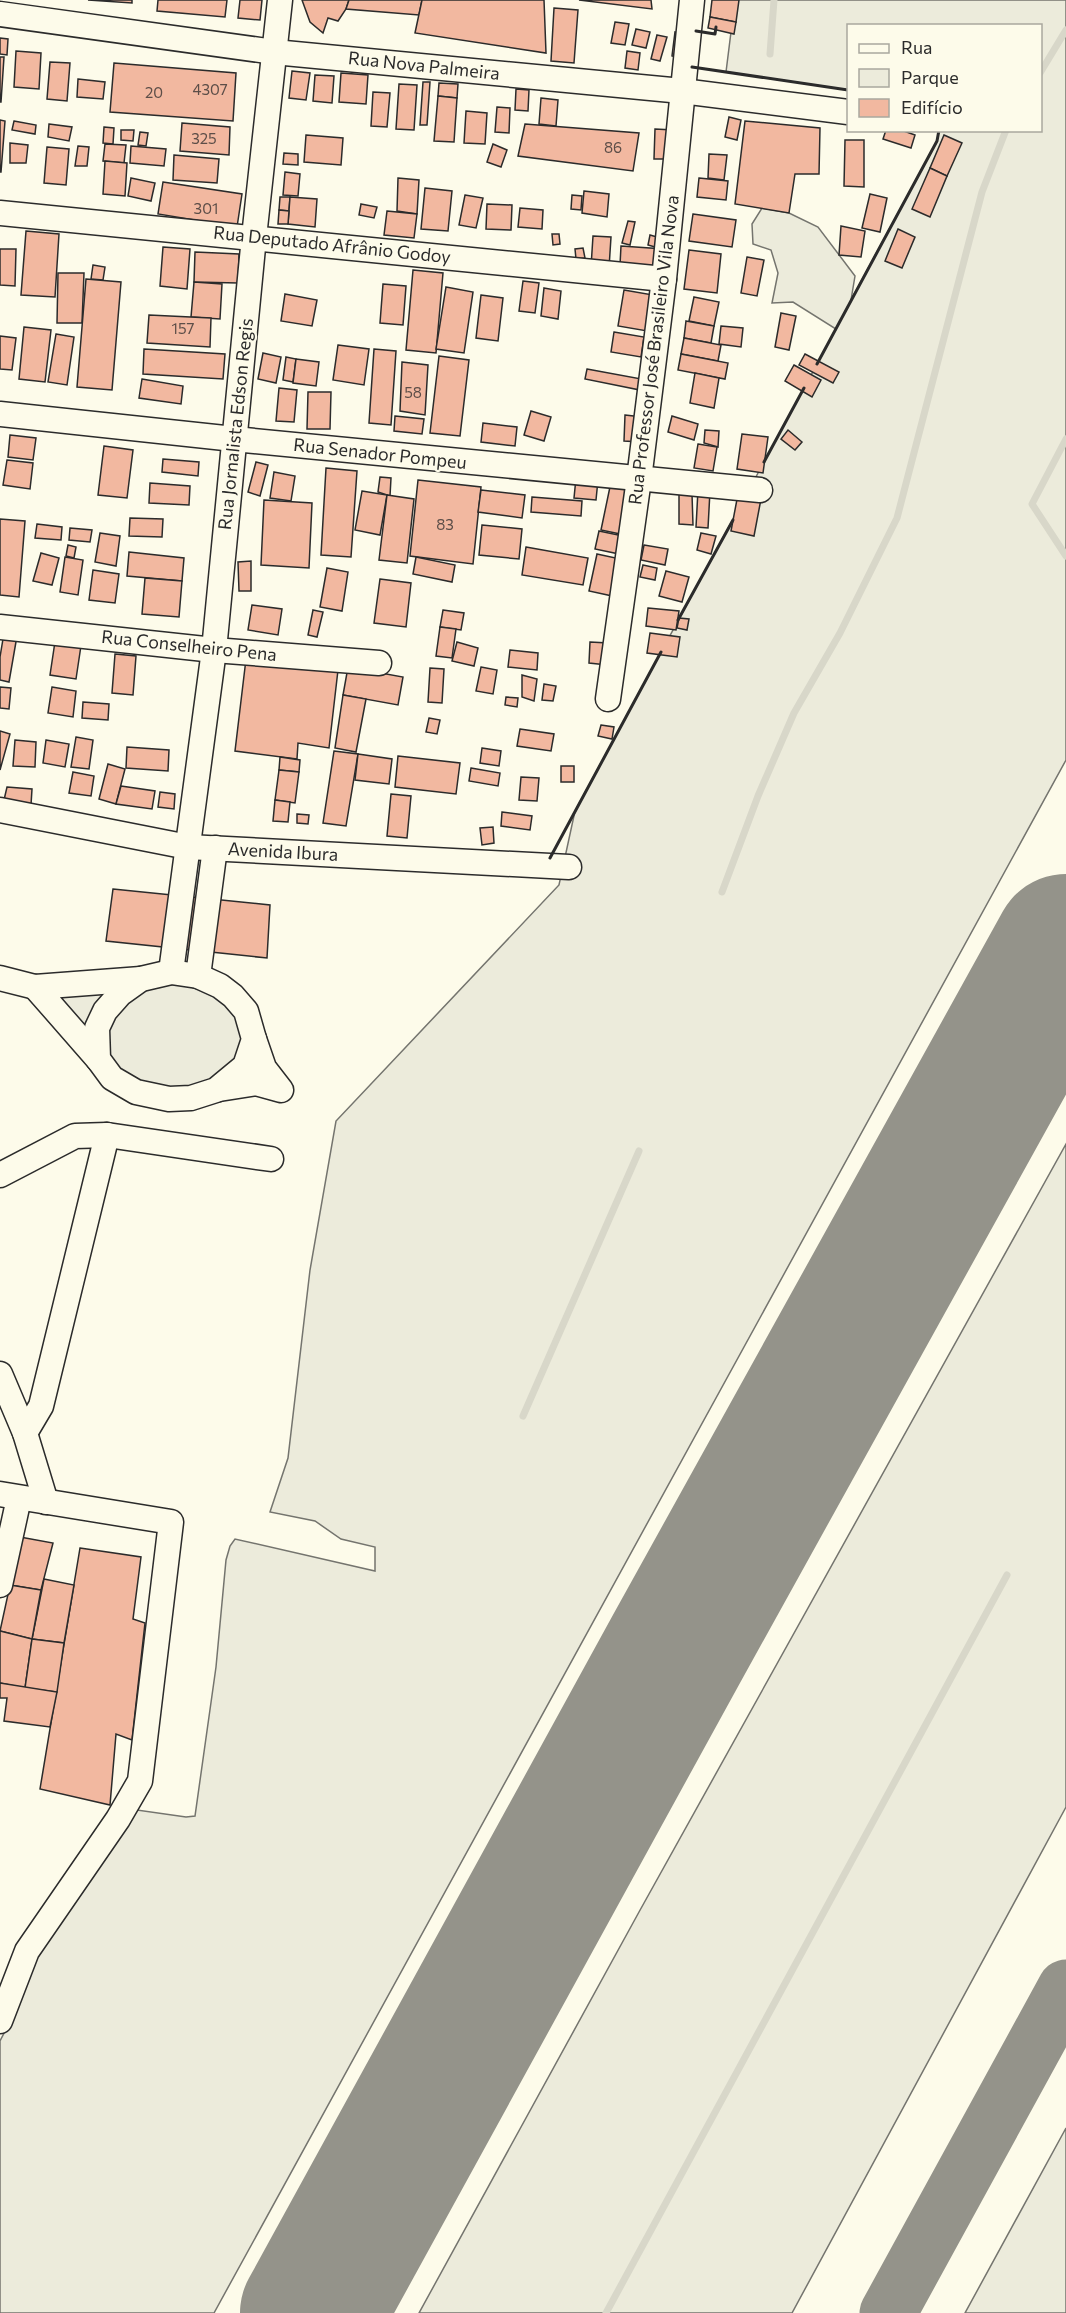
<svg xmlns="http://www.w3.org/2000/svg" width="1066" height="2313" font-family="Commissioner,sans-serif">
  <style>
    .green { fill: #ecebdb; stroke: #74746e; stroke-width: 1.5 }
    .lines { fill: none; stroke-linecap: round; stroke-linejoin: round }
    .stream { stroke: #d8d7c9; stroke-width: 7 }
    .taxiway { stroke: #94938a; stroke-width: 57 }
    .runway { stroke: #94938a; stroke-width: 144 }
    .building { fill: #f2b8a0; stroke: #2b2b2b; stroke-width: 1.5 }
    .minor-casing { stroke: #2b2b2b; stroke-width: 27 }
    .minor { stroke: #fdfbea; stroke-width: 24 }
    .wall { stroke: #2b2b2b; stroke-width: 3 }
    .labels { text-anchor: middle; stroke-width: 4.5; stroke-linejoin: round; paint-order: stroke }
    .number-label { font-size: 15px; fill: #5d4e48 }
    .street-label { font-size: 18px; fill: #2b2b2b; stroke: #fdfbea }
  </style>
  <rect width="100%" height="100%" fill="#fdfbea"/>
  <g class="green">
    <path d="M735 0H1066V760L214 2313H0V2041L14 2014 27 1972 130 1809 186 1817 195 1816 216 1667 226 1560 230 1546 235 1539 375 1571V1547L341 1539 315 1521 270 1512 288 1458 310 1270 336 1121 559 885 575 811 836 329 793 302 772 303 778 273 771 250 753 244 752 224 762 208 789 213 818 227 855 276 851 300 937 141 939 131 1040 130V26H848V90L726 72Z"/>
    <path d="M141 979 220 987 281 1090 136 1092 35 987Z"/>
    <path d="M1066 1144V1807L792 2313H419L639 1912Z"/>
    <path d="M1066 2128V2313H965Z"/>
  </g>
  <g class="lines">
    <g class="stream">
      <path d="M770 54 774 0"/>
      <path d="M1040 73 1066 30"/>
      <path d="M1066 439 1032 504 1066 556"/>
      <path d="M722 892 758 796 794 713 840 633 897 518 982 192 1006 130"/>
      <path d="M523 1416 639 1151"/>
      <path d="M606 2313 1007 1575"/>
    </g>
    <path class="taxiway" d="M888 2313 1066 1988"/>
    <path class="runway" d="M312 2313 677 1648 1066 946"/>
  </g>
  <g class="building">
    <path d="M88 0H132V3Z"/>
    <path d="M158 0H227L225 17 157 11Z"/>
    <path d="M240 0H262L260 20 238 18Z"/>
    <path d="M302 0H349L346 9 338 21 328 18 323 33 310 22Z"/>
    <path d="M349 0H422L419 15 346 9Z"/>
    <path d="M422 0H544L546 53 415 33Z"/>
    <path d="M579 0H651L652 9Z"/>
    <path d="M712 0H739L736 22 710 17Z"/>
    <path d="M554 8 578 10 574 63 551 61Z"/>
    <path d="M710 17 736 22 734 34 708 28Z"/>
    <path d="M615 22 629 24 625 45 611 43Z"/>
    <path d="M636 29 650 32 646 48 632 45Z"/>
    <path d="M675 32 684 34 681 58 672 56Z"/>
    <path d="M657 35 667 37 660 61 651 59Z"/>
    <path d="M0 38 8 39 7 55 0 54Z"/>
    <path d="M16 51 41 53 39 89 14 87Z"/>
    <path d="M627 51 640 53 638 70 625 68Z"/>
    <path d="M0 57H4L1 102H0Z"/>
    <path d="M50 62 70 63 67 101 47 99Z"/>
    <path d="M114 63 236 73 233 121 110 112Z"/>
    <path d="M292 71 310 73 306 100 289 98Z"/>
    <path d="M341 73 368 75 366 104 339 102Z"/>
    <path d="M315 75 334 76 332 103 313 101Z"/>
    <path d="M78 79 105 82 103 99 77 97Z"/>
    <path d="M423 82H430L427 125H420Z"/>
    <path d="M439 83 458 84 457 98 438 96Z"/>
    <path d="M399 84 417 85 414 130 396 129Z"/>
    <path d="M516 89 529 90 528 111 515 110Z"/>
    <path d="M373 92 390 93 387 127 371 126Z"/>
    <path d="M438 96 457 98 454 142 434 141Z"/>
    <path d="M541 98 558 100 556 126 539 124Z"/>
    <path d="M497 107 510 108 509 133 495 132Z"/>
    <path d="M466 111 487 113 485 144 464 143Z"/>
    <path d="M729 117 741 120 737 140 725 137Z"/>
    <path d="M0 120 5 121 1 172H0Z"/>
    <path d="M14 121 36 125 35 134 12 130Z"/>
    <path d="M745 121 820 128 819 174H795L789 213 735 204Z"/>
    <path d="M182 123 230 127 229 155 180 151Z"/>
    <path d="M49 124 72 127 69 141 48 137Z"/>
    <path d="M525 124 639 133 633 171 518 156Z"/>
    <path d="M104 127 114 128 113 144 103 143Z"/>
    <path d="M655 129 673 130V159H654Z"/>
    <path d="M121 130H134L133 141 121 140Z"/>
    <path d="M886 130H901L915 135 911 148 883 139Z"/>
    <path d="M140 132 148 133 146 146 138 145Z"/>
    <path d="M306 135 343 138 341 165 304 162Z"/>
    <path d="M944 135 962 143 947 176 930 168Z"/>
    <path d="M845 140H864V187L844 186Z"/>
    <path d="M10 143 28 145 26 163H10Z"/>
    <path d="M105 144 126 145 124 163 103 161Z"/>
    <path d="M493 144 507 150 501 167 487 162Z"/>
    <path d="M78 146 89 147 87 166H75Z"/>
    <path d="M131 146 166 149 164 166 130 163Z"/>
    <path d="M47 147 69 149 66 185 44 183Z"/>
    <path d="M284 153 298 154V165L283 164Z"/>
    <path d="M709 154 727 155 724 180 708 178Z"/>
    <path d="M174 155 219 159 217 183 173 180Z"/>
    <path d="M105 161 127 163 125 196 103 194Z"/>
    <path d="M930 168 947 176 930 217 912 209Z"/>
    <path d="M285 172 300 174 298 196 283 195Z"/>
    <path d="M131 178 155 183 151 201 128 196Z"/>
    <path d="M398 178 419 180 417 214 397 211Z"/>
    <path d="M699 178 728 181 726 200 697 197Z"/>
    <path d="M163 182 242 194 237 227 158 214Z"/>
    <path d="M425 188 452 191 448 231 421 229Z"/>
    <path d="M584 191 609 194 607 217 582 213Z"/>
    <path d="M870 194 887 198 880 232 862 228Z"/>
    <path d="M465 195 483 198 476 228 459 225Z"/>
    <path d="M572 195 582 196 581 210 571 209Z"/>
    <path d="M280 197H290L289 211 279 210Z"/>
    <path d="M290 197 317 199 315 227 288 224Z"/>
    <path d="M361 204 377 207 374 218 359 215Z"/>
    <path d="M487 204 512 205 511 230 486 229Z"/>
    <path d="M520 208 543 210 542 229 518 227Z"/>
    <path d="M279 210 289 211 288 224H278Z"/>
    <path d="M387 211 417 214 414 238 384 235Z"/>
    <path d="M693 214 736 220 732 247 689 241Z"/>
    <path d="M628 221 635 222 630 245 622 243Z"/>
    <path d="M841 226 865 231 861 257 839 255Z"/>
    <path d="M898 229 915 237 902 268 885 261Z"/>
    <path d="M26 231 59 234 55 297 21 295Z"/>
    <path d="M552 234H559L560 244 553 245Z"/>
    <path d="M650 235 664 239 662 249 648 245Z"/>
    <path d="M593 236 611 237 609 268 591 267Z"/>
    <path d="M621 246 664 249 662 269 620 265Z"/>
    <path d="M163 247 190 249 187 289 160 286Z"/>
    <path d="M583 248 585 258 576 259 575 249Z"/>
    <path d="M0 249H16L15 286 0 285Z"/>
    <path d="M689 250 721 254 717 293 684 289Z"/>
    <path d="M195 252 239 254 238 283 194 282Z"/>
    <path d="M747 257 764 260 757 296 741 293Z"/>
    <path d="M93 265 105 267 103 280 91 279Z"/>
    <path d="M413 270 443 273 436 353 406 350Z"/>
    <path d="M58 273H84L82 323H57Z"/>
    <path d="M86 279 121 282 112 390 77 387Z"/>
    <path d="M523 281 539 283 535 313 519 311Z"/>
    <path d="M194 282 222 284 220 319 191 317Z"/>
    <path d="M383 284 406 286 403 325 380 323Z"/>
    <path d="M446 287 473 292 464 353 436 349Z"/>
    <path d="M544 288 561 291 558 319 541 316Z"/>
    <path d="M624 290 659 296 653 332 618 326Z"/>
    <path d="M285 294 317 300 312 326 281 321Z"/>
    <path d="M481 295 503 298 498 341 476 338Z"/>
    <path d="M694 297 719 302 714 326 689 321Z"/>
    <path d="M781 313 796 316 789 350 775 347Z"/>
    <path d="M149 315 211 318 210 347 147 343Z"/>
    <path d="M686 321 714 326 711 343 684 338Z"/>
    <path d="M721 326 743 328 741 347 719 344Z"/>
    <path d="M24 327 51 330 45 382 19 379Z"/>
    <path d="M614 332 644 337 641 357 611 352Z"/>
    <path d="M56 334 74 337 67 385 48 382Z"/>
    <path d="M0 336 16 338 12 370 0 369Z"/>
    <path d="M684 338 721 345 718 361 681 354Z"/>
    <path d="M338 345 369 349 364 385 333 380Z"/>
    <path d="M144 349 225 354 223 379 143 374Z"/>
    <path d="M374 349 396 351 391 425 369 423Z"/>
    <path d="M263 353 281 357 276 383 258 379Z"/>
    <path d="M681 354 728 363 725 379 678 370Z"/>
    <path d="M805 354 839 372 833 383 799 365Z"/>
    <path d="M439 356 469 360 460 436 430 433Z"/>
    <path d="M286 357 296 359 293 382 283 380Z"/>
    <path d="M296 359 319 362 316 386 293 383Z"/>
    <path d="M402 362 428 365 425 415 400 411Z"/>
    <path d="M794 365 821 380 812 397 785 381Z"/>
    <path d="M587 369 647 380 645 391 585 379Z"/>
    <path d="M695 373 719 378 714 408 690 403Z"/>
    <path d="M142 379 183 386 181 404 139 398Z"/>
    <path d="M279 388 297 390 294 422 276 421Z"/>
    <path d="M308 392H331L330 429H307Z"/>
    <path d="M531 411 551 417 544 441 524 435Z"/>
    <path d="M625 415 642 417 640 442 624 441Z"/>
    <path d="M395 416 424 419 422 434 394 431Z"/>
    <path d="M672 416 698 424 694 440 668 432Z"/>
    <path d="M483 423 517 427 515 446 481 442Z"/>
    <path d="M705 430 719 431 718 447 704 443Z"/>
    <path d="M788 430 802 442 795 450 781 439Z"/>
    <path d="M742 434 768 437 763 473 737 469Z"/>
    <path d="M10 435 36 438 33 460 8 457Z"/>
    <path d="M698 444 717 447 713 471 694 468Z"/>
    <path d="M104 446 133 450 127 498 98 495Z"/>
    <path d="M163 459 199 462 198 476 162 472Z"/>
    <path d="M7 460 33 463 30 489 3 485Z"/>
    <path d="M256 462 268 465 260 496 248 492Z"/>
    <path d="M326 468 357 471 351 557 321 555Z"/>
    <path d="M274 472 295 476 291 501 270 498Z"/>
    <path d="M380 477 391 478 390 496 378 492Z"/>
    <path d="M576 478 598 480 596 500 574 498Z"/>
    <path d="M418 480 481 487 473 564 410 556Z"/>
    <path d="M611 482 635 488 625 535 601 530Z"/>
    <path d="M150 483 190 486 189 505 149 503Z"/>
    <path d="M481 490 525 495 522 518 478 512Z"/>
    <path d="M698 490 710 491 708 528 696 527Z"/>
    <path d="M362 491 387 495 380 535 355 530Z"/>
    <path d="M679 494H692L693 525 679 524Z"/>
    <path d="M738 494 761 499 754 536 731 531Z"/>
    <path d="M387 495 414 499 407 563 379 560Z"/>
    <path d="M532 497 582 501 581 516 531 512Z"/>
    <path d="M264 500 312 503 309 568 261 565Z"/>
    <path d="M130 518 163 519 162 537 129 536Z"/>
    <path d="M0 519 25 521 19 597 0 595Z"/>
    <path d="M37 524 62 527 61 540 35 538Z"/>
    <path d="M482 525 522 529 519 559 479 555Z"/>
    <path d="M70 528 92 530 90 542 69 540Z"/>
    <path d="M599 531 628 537 624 555 595 549Z"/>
    <path d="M100 533 120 536 116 566 95 562Z"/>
    <path d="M701 533 716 536 711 554 697 550Z"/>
    <path d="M68 545 76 547 74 558 66 556Z"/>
    <path d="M644 545 668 549 665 565 641 560Z"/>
    <path d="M526 547 588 558 583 585 522 575Z"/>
    <path d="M129 552 184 558 182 581 127 576Z"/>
    <path d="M41 553 59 558 52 585 33 581Z"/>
    <path d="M597 554 625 560 617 597 589 591Z"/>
    <path d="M65 557 83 560 78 595 60 592Z"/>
    <path d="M416 557 455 565 452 582 413 574Z"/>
    <path d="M251 561V591H239L238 562Z"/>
    <path d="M643 565 657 568 655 580 640 577Z"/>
    <path d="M327 568 348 572 342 611 320 607Z"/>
    <path d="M93 570 119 574 115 603 89 600Z"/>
    <path d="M666 571 689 577 682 602 659 596Z"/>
    <path d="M145 578 182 581 179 617 142 614Z"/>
    <path d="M380 579 411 583 406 627 374 623Z"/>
    <path d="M252 605 282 609 278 635 248 630Z"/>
    <path d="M648 608 679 611 676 630 646 626Z"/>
    <path d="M313 610 323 612 317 637 308 635Z"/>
    <path d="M443 610 464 613 461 630 440 627Z"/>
    <path d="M679 618 689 619 687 630 677 628Z"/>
    <path d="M440 627 456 629 452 658 436 656Z"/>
    <path d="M4 633 17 636 9 682 0 680V657Z"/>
    <path d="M650 633 680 637 677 657 647 653Z"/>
    <path d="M56 635 82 639 76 679 50 675Z"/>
    <path d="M457 642 478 648 474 666 452 661Z"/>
    <path d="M590 642 608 643 607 665 589 663Z"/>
    <path d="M510 650 538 653 537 670 508 667Z"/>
    <path d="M115 654 136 656 133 695 112 693Z"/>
    <path d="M246 659 338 670 329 748 298 743 297 759 235 751Z"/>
    <path d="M348 667 403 677 398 705 343 695Z"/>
    <path d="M481 667 497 670 493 694 476 691Z"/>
    <path d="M430 668 444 669 442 703 428 702Z"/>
    <path d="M522 675 537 679 534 701 522 697Z"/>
    <path d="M544 684 556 686 553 701 542 700Z"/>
    <path d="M0 687 11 688 9 709 0 708Z"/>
    <path d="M52 687 76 691 73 717 48 713Z"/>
    <path d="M343 695 366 699 356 752 335 748Z"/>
    <path d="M506 697 518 698 517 707 505 705Z"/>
    <path d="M83 702 109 704 108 720 82 718Z"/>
    <path d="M429 718 440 720 437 734 426 732Z"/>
    <path d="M601 725 614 727 612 739 598 736Z"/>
    <path d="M520 729 554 734 551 751 517 746Z"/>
    <path d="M0 731 10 734 0 770Z"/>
    <path d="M76 737 93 740 89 769 71 767Z"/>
    <path d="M15 740 36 742 35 767 13 766Z"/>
    <path d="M46 740 69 744 65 767 43 763Z"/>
    <path d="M127 747 169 750 168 771 126 768Z"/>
    <path d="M482 748 501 751 499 766 480 763Z"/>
    <path d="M334 751 358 754 346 826 323 823Z"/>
    <path d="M358 754 392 759 389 784 355 780Z"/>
    <path d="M398 756 460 763 456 794 395 787Z"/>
    <path d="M280 757 300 760 299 772 279 770Z"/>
    <path d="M108 764 125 769 116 804 99 799Z"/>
    <rect x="561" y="766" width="13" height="16"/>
    <path d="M471 768 500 773 498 786 469 781Z"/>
    <path d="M279 770 299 772 295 803 275 800Z"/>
    <path d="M73 772 94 776 91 796 69 793Z"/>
    <path d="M521 777 539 778 537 801 519 800Z"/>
    <path d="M121 786 155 791 152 809 116 804Z"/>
    <path d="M7 787 32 789 31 805 4 800Z"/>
    <path d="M160 792 175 794 174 809 158 807Z"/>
    <path d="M391 794 411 796 407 838 387 836Z"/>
    <path d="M275 800 290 802 288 822 273 821Z"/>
    <path d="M502 812 532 816 530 830 501 826Z"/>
    <path d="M297 814 309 815 308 824 297 823Z"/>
    <path d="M493 827 494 843 482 845 480 828Z"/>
    <path d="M113 889 270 905 267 958 106 941Z"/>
    <path d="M20 1537 53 1543 41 1590 10 1585Z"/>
    <path d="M80 1548 141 1557 133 1619 145 1623 132 1740 116 1734 110 1805 40 1789Z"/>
    <path d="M44 1579 74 1585 64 1643 32 1639Z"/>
    <path d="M10 1585 41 1590 32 1639 0 1631Z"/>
    <path d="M0 1631 32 1639 25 1688 0 1683Z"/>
    <path d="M32 1639 64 1643 57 1692 25 1688Z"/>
    <path d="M0 1683 57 1692 50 1727 4 1721 7 1698H0Z"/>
  </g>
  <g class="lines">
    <g class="minor-casing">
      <g id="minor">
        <path d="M0 14 274 52 682 91 848 112"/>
        <path d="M0 213 664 279"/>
        <path d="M0 414 234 439 760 490"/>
        <path d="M0 627 214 650 379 663"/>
        <path d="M608 699 639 479 664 279 692 0"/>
        <path d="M0 810 188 847 569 867"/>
        <path d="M171 972 214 650 254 237 280 0"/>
        <path d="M171 972 198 976 220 986 233 996 246 1011 254 1039 245 1066 216 1090 191 1098 169 1099 136 1092 112 1078 98 1059 97 1028 105 1011 120 994 141 979Z"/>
        <path d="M198 976 215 848"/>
        <path d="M0 978 35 987"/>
        <path d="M98 1059 35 987 141 979"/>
        <path d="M219 1089 256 1083 281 1090 264 1068 254 1039"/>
        <path d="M0 1175 75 1136 107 1135 271 1159"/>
        <path d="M0 1374 25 1433 46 1502"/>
        <path d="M25 1433 41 1406 107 1135"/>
        <path d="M0 1494 171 1522 140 1781 118 1819 27 1951 0 2021"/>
        <path d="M0 1585 19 1498"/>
      </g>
    </g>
    <use href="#minor" class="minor"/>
    <g class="wall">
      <path d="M696 31 715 34 716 27"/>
      <path d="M692 67 848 90"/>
      <path d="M817 364 937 141 939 130"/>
      <path d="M764 462 804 388"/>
      <path d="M678 620 733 520"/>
      <path d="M550 858 661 652"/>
    </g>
  </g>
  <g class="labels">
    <g class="number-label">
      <text x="210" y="95">4307</text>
      <text x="154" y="98">20</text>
      <text x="204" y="144">325</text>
      <text x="613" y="153">86</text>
      <text x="206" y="214">301</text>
      <text x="183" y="334">157</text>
      <text x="413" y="398">58</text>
      <text x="445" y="530">83</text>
    </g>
    <g class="street-label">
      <text transform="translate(424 66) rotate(6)" y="6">Rua Nova Palmeira</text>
      <text transform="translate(332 245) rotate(6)" y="6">Rua Deputado Afrânio Godoy</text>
      <text transform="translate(654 350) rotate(-83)" y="6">Rua Professor José Brasileiro Vila Nova</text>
      <text transform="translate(236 424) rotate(-84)" y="6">Rua Jornalista Edson Regis</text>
      <text transform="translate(380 454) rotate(6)" y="6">Rua Senador Pompeu</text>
      <text transform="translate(189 646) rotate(6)" y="6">Rua Conselheiro Pena</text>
      <text transform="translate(283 852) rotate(3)" y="6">Avenida Ibura</text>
    </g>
  </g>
  <rect x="847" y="24" width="195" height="108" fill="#fdfbea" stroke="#a9a89e" stroke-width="1.5"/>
  <rect x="859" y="44" width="30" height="9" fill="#fdfbea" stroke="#a9a89e" stroke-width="1.5"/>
  <text x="901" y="54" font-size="18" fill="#2b2b2b">Rua</text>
  <rect x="859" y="69" width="30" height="18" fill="#ecebdb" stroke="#a9a89e" stroke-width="1.5"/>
  <text x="901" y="84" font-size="18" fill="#2b2b2b">Parque</text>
  <rect x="859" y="99" width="30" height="18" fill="#f2b8a0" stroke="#a9a89e" stroke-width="1.5"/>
  <text x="901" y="114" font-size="18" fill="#2b2b2b">Edifício</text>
</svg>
